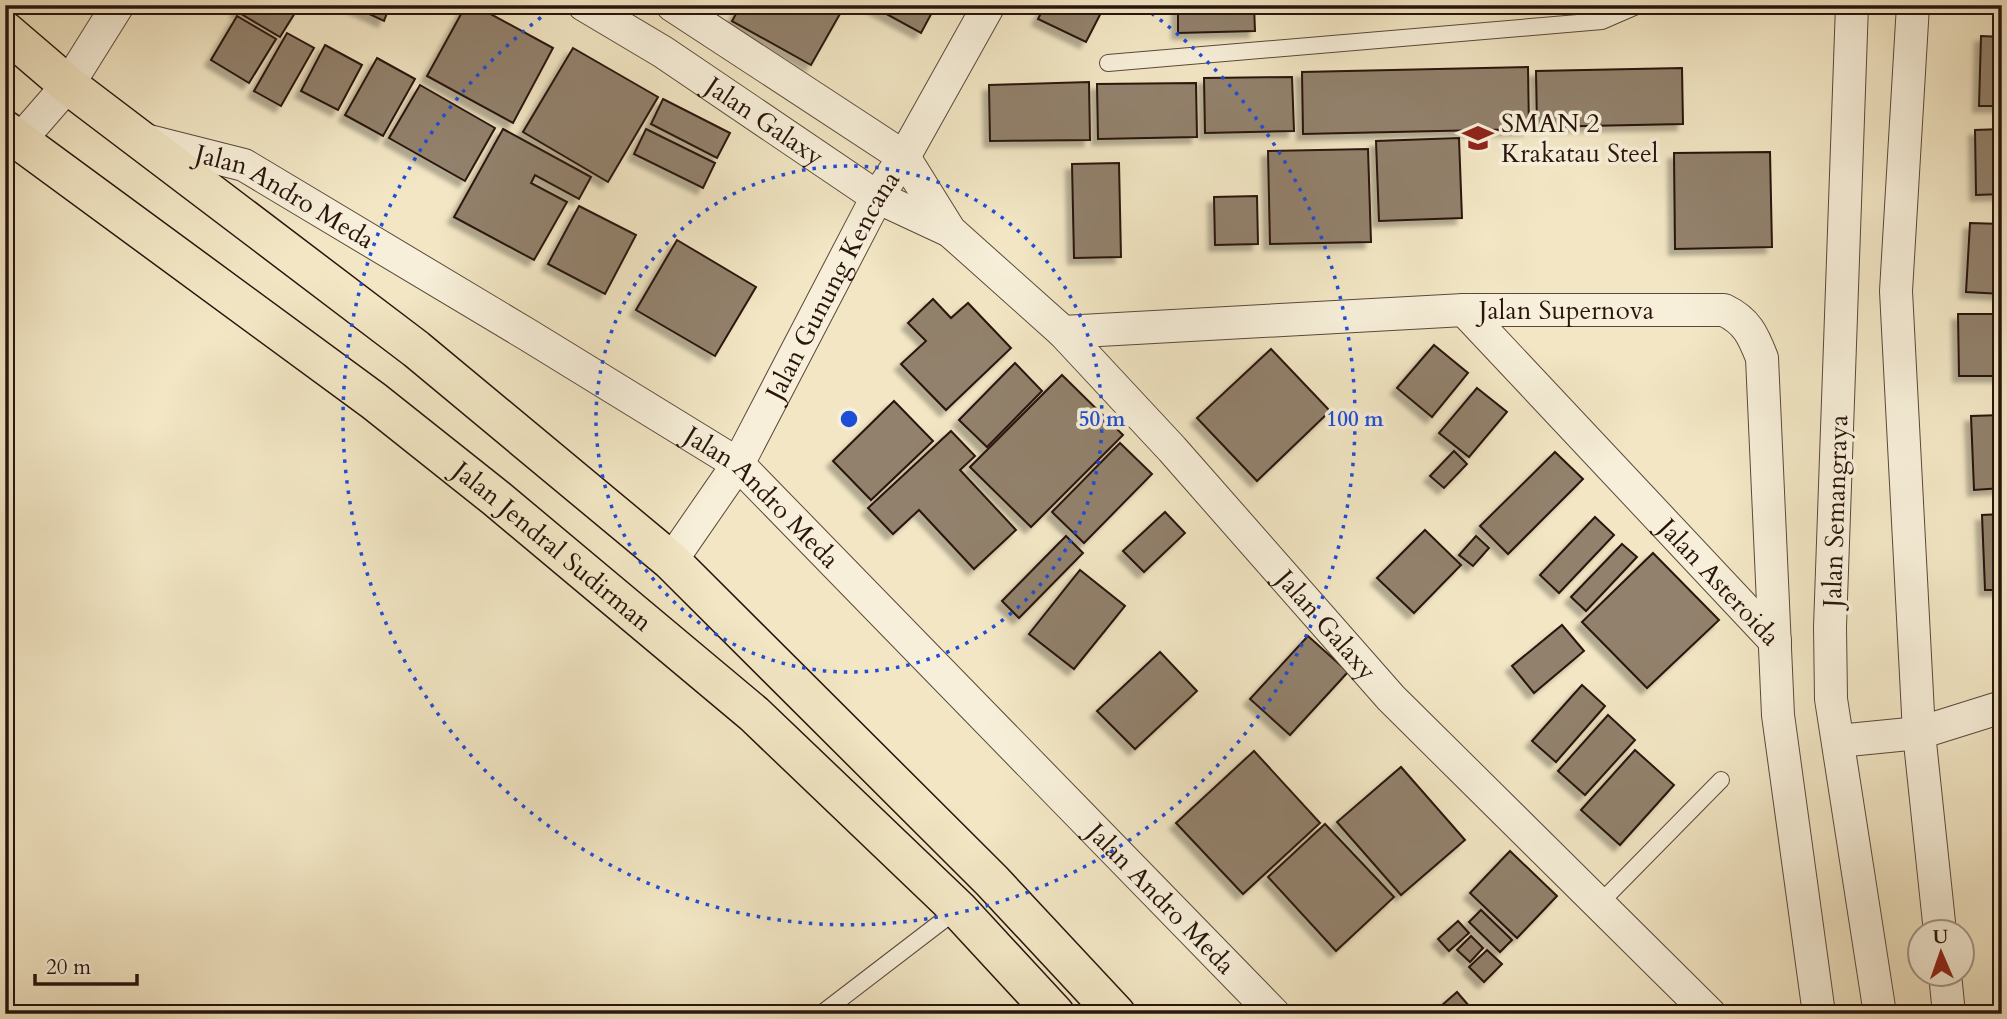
<svg xmlns="http://www.w3.org/2000/svg" width="2007" height="1019" font-family="Cardo,serif">
  <style>
    .building { fill: #92816c; stroke: #29140c; stroke-width: 2; filter: url(#shadow) }
    .lines { fill: none; stroke-linecap: round; stroke-linejoin: round }
    .service-casing { stroke: #5b483a; stroke-width: 18 }
    .minor-casing { stroke: #5b483a; stroke-width: 34 }
    .trunk-casing { stroke: #29140c; stroke-width: 41 }
    .service { stroke: #f7efd9; stroke-width: 16 }
    .minor { stroke: #f7efd9; stroke-width: 32 }
    .trunk { stroke: #f2e6c4; stroke-width: 38 }
    .ring { fill: none; stroke: #1d4ed8; stroke-width: 3.5; stroke-dasharray: 3.5 7 }
    .labels { text-anchor: middle; stroke-width: 7; stroke-linejoin: round; paint-order: stroke }
    .street-label { font-size: 26px; fill: #29140c; stroke: #f7efd9 }
    .poi-label { font-size: 26px; fill: #29140c; stroke: #f7efd9; text-anchor: start }
    .centre { fill: #1d4ed8; stroke: #f7efd9; stroke-width: 3.5 }
    .ring-label { font-size: 21px; text-anchor: middle; font-weight: bold; fill: #1d4ed8; stroke: #f7efd9; stroke-width: 7; stroke-linejoin: round; paint-order: stroke }
  </style>
  <defs>
    <filter id="shadow"><feDropShadow dx="-6" dy="6" stdDeviation="2" flood-color="#0004"/></filter>
  </defs>
  <rect width="100%" height="100%" fill="#f2e6c4"/>
  <filter id="stains"><feTurbulence type="fractalNoise" baseFrequency=".00286" numOctaves="4"/><feColorMatrix values="0 0 0 0 .2 0 0 0 0 .09 0 0 0 0 .02 0 0 0 .5 -.17"/></filter>
  <radialGradient id="worn" r=".72"><stop offset=".6" stop-color="#630" stop-opacity="0"/><stop offset="1" stop-color="#630" stop-opacity=".3"/></radialGradient>
  <g class="building">
    <path d="M240 5H293L298 8 280 37 236 11Z"/>
    <path d="M350 5H390L384 21Z"/>
    <path d="M466 5H474L553 48 513 123 427 76Z"/>
    <path d="M741 5H845L811 65 732 21Z"/>
    <path d="M870 5H936L921 33Z"/>
    <path d="M1045 5H1105L1086 42 1038 19Z"/>
    <path d="M1178 5H1254L1255 31 1178 33Z"/>
    <path d="M237 16 276 39 249 83 211 60Z"/>
    <path d="M287 33 314 48 281 106 254 91Z"/>
    <path d="M1981 36 2002 37V106H1979Z"/>
    <path d="M325 45 362 65 338 110 301 91Z"/>
    <path d="M573 48 658 97 608 182 523 132Z"/>
    <path d="M377 58 415 79 383 136 345 115Z"/>
    <path d="M1528 67 1529 129 1303 134 1302 72Z"/>
    <path d="M1682 68 1683 124 1537 127 1536 71Z"/>
    <path d="M1292 77 1294 131 1205 133 1204 78Z"/>
    <path d="M1089 82 1090 140 990 141 989 85Z"/>
    <path d="M1196 83 1197 137 1098 139 1097 84Z"/>
    <path d="M420 85 495 128 465 181 389 138Z"/>
    <path d="M663 99 730 133 717 158 651 124Z"/>
    <path d="M503 129 591 177 579 199 535 175 531 183 567 202 534 260 454 217Z"/>
    <path d="M646 129 715 163 703 188 634 154Z"/>
    <path d="M2002 129V194L1976 195 1975 130Z"/>
    <path d="M1459 138 1462 218 1379 221 1376 141Z"/>
    <path d="M1368 149 1371 242 1270 244 1268 151Z"/>
    <path d="M1770 152 1772 247 1675 249 1674 153Z"/>
    <path d="M1119 163 1121 257 1074 258 1072 164Z"/>
    <path d="M1257 196 1258 244 1215 245 1214 197Z"/>
    <path d="M579 206 636 235 605 294 548 264Z"/>
    <path d="M1970 223 2002 224V294L1966 292Z"/>
    <path d="M677 240 756 287 715 356 636 310Z"/>
    <path d="M933 299 951 318 968 303 1011 348 946 410 901 364 926 341 908 323Z"/>
    <path d="M1958 314H2002V376H1959Z"/>
    <path d="M1434 345 1468 373 1432 417 1397 388Z"/>
    <path d="M1271 349 1330 411 1257 481 1197 418Z"/>
    <path d="M1015 363 1042 391 987 447 959 420Z"/>
    <path d="M1062 375 1123 435 1031 527 970 467Z"/>
    <path d="M1477 388 1507 412 1469 457 1439 433Z"/>
    <path d="M894 401 933 441 871 500 833 461Z"/>
    <path d="M2002 415V488L1974 490 1971 416Z"/>
    <path d="M951 431 975 456 960 470 1016 530 974 569 919 510 893 534 868 508Z"/>
    <path d="M1120 443 1152 474 1084 543 1052 512Z"/>
    <path d="M1454 451 1467 464 1444 488 1430 476Z"/>
    <path d="M1555 452 1583 479 1508 554 1480 526Z"/>
    <path d="M1165 512 1185 533 1144 572 1123 551Z"/>
    <path d="M2002 514V590H1985L1982 515Z"/>
    <path d="M1595 517 1614 535 1559 593 1540 575Z"/>
    <path d="M1425 530 1461 565 1414 613 1377 578Z"/>
    <path d="M1066 536 1083 553 1019 618 1002 601Z"/>
    <path d="M1476 536 1489 548 1473 566 1459 555Z"/>
    <path d="M1622 544 1637 557 1586 611 1571 597Z"/>
    <path d="M1653 553 1719 620 1647 688 1582 622Z"/>
    <path d="M1080 570 1125 606 1074 669 1029 634Z"/>
    <path d="M1562 625 1584 651 1534 693 1512 666Z"/>
    <path d="M1308 636 1348 672 1290 735 1250 699Z"/>
    <path d="M1160 652 1197 691 1135 749 1097 711Z"/>
    <path d="M1582 685 1605 706 1556 762 1532 741Z"/>
    <path d="M1608 715 1635 740 1585 795 1558 771Z"/>
    <path d="M1635 750 1674 785 1620 845 1581 810Z"/>
    <path d="M1254 751 1320 823 1243 894 1176 823Z"/>
    <path d="M1401 767 1465 840 1401 895 1337 822Z"/>
    <path d="M1325 824 1394 897 1336 951 1268 877Z"/>
    <path d="M1510 851 1557 896 1517 938 1470 893Z"/>
    <path d="M1481 910 1512 940 1500 952 1469 922Z"/>
    <path d="M1458 921 1469 933 1449 951 1438 939Z"/>
    <path d="M1471 936 1483 948 1470 962 1457 950Z"/>
    <path d="M1487 950 1502 964 1484 982 1469 967Z"/>
    <path d="M1457 992 1476 1014H1432Z"/>
  </g>
  <g class="lines">
    <g class="service-casing">
      <g id="service">
        <path d="M1108 63 1602 21 1639 5"/>
        <path d="M1598 905 1721 780"/>
        <path d="M821 1014 958 909"/>
      </g>
    </g>
    <g class="minor-casing">
      <g id="minor">
        <path id="s1" d="M584 5 663 52 877 197 950 231"/>
        <path id="s2" d="M672 5 904 157 950 231 1063 332 1172 449 1391 698 1710 1014"/>
        <path d="M1852 5 1830 627 1831 699 1880 1014"/>
        <path d="M1913 5 1896 291 1919 733 1940 932"/>
        <path d="M21 139 68 85 118 5"/>
        <path id="s3" d="M145 140 244 165 528 335 738 464 1274 1014"/>
        <path id="s4" d="M1464 310 1775 641"/>
        <path id="s5" d="M1063 332 1464 310H1724C1747 321 1753 335 1762 358L1778 715 1819 1014"/>
        <path id="s6" d="M671 561 738 464 877 197 904 157 989 5"/>
        <path d="M1838 741 1919 733 2002 707"/>
        <path d="M1945 974 1949 1014"/>
      </g>
    </g>
    <g class="trunk-casing">
      <g id="trunk">
        <path d="M5 31 68 85 416 349 671 561 992 881 1116 1014"/>
        <path id="s7" d="M5 130 374 401 496 498 754 714 958 909 1055 1014"/>
      </g>
    </g>
    <use href="#service" class="service"/>
    <use href="#minor" class="minor"/>
    <use href="#trunk" class="trunk"/>
  </g>
  <g class="ring">
    <circle cx="849" cy="419" r="253"/>
    <path d="M1143 7A506 506 0 1 1 555 7"/>
  </g>
  <defs>
    <g id="school-bare" transform="scale(2.415)"><path d="M0-5L7-2L0 1L-7-2ZM-4 1L0 2.5L4 1V4Q0 6-4 4Z" fill="#8f2418" stroke="#f7efd9" stroke-width="2.5" paint-order="stroke"/></g>
  </defs>
  <g fill-rule="evenodd">
    <use href="#school-bare" x="1478" y="138"/>
  </g>
  <g class="labels">
    <g class="street-label">
      <text dy="9" stroke="none"><textPath href="#s1" startOffset="215">Jalan Galaxy</textPath></text>
      <text dy="9" stroke="none"><textPath href="#s3" startOffset="152">Jalan Andro Meda</textPath></text>
      <text dy="9" stroke="none"><textPath href="#s6" startOffset="320">Jalan Gunung Kencana</textPath></text>
      <text dy="9" stroke="none"><textPath href="#s5" startOffset="504">Jalan Supernova</textPath></text>
      <text dy="9" stroke="none"><textPath href="#s3" startOffset="719">Jalan Andro Meda</textPath></text>
      <text transform="translate(1835 511) rotate(-88)" y="9">Jalan Semangraya</text>
      <text dy="9" stroke="none"><textPath href="#s7" startOffset="688">Jalan Jendral Sudirman</textPath></text>
      <text dy="9" stroke="none"><textPath href="#s4" startOffset="373">Jalan Asteroida</textPath></text>
      <text dy="9" stroke="none"><textPath href="#s2" startOffset="910">Jalan Galaxy</textPath></text>
      <text dy="9" stroke="none"><textPath href="#s3" startOffset="1286">Jalan Andro Meda</textPath></text>
    </g>
    <g class="poi-label">
      <text x="1501" y="132">SMAN 2<tspan x="1501" dy="30">Krakatau Steel</tspan></text>
    </g>
  </g>
  <circle cx="849" cy="419" r="10" class="centre"/>
  <g class="ring-label">
    <text x="1102" y="426">50 m</text>
    <text x="1355" y="426">100 m</text>
  </g>
  <rect width="2007" height="1019" fill="none" stroke="#f2e6c4" stroke-width="28"/>
  <rect x="7" y="7" width="1993" height="1005" fill="none" stroke="#29140c" stroke-width="3.5"/>
  <rect x="14" y="14" width="1979" height="991" fill="none" stroke="#29140c" stroke-width="2"/>
  <g transform="translate(1941 953) rotate(358)"><circle r="33" fill="#f7efd9" stroke="#a59787" stroke-width="2"/>
  <path d="M0-5L12 26L0 18L-12 26Z" fill="#8f2418"/>
  <text y="-10" font-size="19" font-weight="bold" text-anchor="middle" fill="#29140c">U</text>
  </g>
  <path d="M35 974v10h102v-10" fill="none" stroke="#29140c" stroke-width="3.5"/>
  <text x="46" y="974" font-size="21" fill="#29140c" stroke="#f7efd9" stroke-width="5" paint-order="stroke">20 m</text>
  <rect width="100%" height="100%" filter="url(#stains)"/>
  <rect width="100%" height="100%" fill="url(#worn)"/>
</svg>
